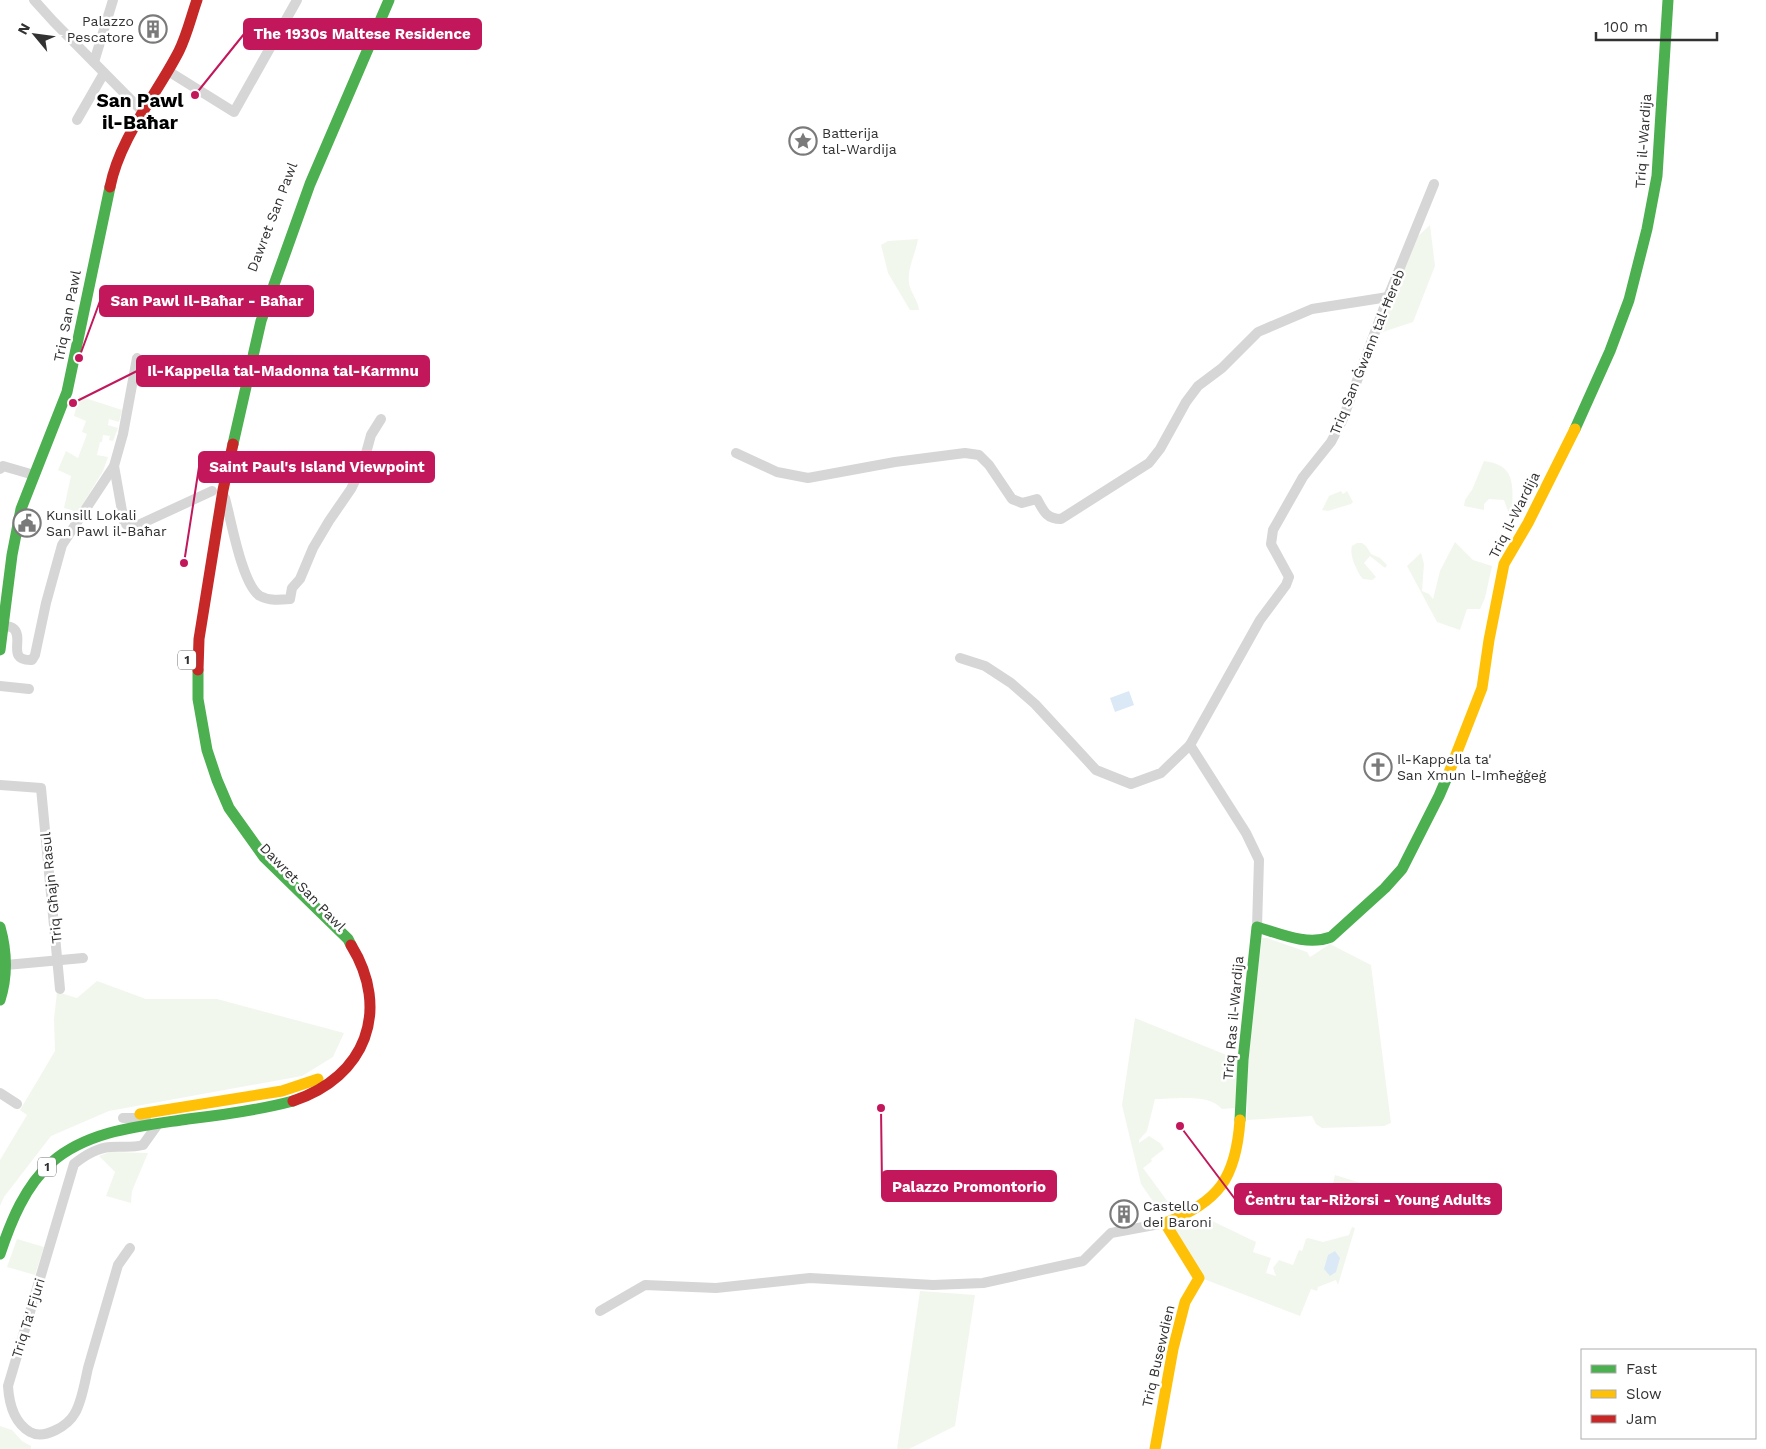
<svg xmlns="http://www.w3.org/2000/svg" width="1766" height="1449" font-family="'Work Sans',sans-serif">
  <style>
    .green { fill: #f2f7ee }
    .water { fill: #dbe8f5 }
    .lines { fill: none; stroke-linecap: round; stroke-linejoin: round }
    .street { stroke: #d6d6d6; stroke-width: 10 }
    .fast { stroke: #4caf50; stroke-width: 11 }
    .slow { stroke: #ffc107; stroke-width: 11 }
    .jam { stroke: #c62828; stroke-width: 11 }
    .labels { text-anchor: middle; stroke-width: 5; stroke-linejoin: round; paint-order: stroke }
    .shield { fill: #fff; stroke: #707070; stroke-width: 1 }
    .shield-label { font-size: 12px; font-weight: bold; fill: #323232 }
    .poi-label { font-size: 14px; fill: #323232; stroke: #fff; text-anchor: start }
    .street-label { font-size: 14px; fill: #323232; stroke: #fff }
    .district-label { font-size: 19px; font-weight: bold; fill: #000; stroke: #fff }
    .leader { fill: none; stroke: #c2185b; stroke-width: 2 }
    .callout-dot { fill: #c2185b; stroke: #fff; stroke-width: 2 }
    .callout { fill: #c2185b; stroke: #c2185b; stroke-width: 2 }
    .callout-label { font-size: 15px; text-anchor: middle; font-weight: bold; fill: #fff }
  </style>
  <rect width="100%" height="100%" fill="#fff"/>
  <g class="green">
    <path d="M1430 225 1435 266 1413 322 1380 333 1415 239Z"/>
    <path d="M918 239C916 253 907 268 909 283 910 292 918 300 919 310H910L888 273 881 245 888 241Z"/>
    <path d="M79 396 122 410 119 422 109 419 108 425 118 428 113 441 109 440 110 436 103 435 102 442H100L97 455 108 457 103 471 78 512 64 508 71 476 58 470 66 451 78 458 87 434 82 432 86 421 74 416Z"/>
    <path d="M1484 461C1516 465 1513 485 1512 512L1508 511 1504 500 1489 499 1484 504V510L1464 506 1465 500 1472 490Z"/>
    <path d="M1341 491 1343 494 1347 491 1353 502 1351 504 1328 511 1322 510 1329 496Z"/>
    <path d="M1455 542 1473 560 1492 566 1485 598 1480 609H1467L1460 630 1437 622 1407 566 1421 553 1424 564 1422 591 1429 594 1433 599 1440 571Z"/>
    <path d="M1357 543H1362L1366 546 1371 554 1380 558 1387 565 1385 568 1370 556 1364 563 1376 577 1372 580 1363 579C1357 572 1349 555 1352 546Z"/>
    <path d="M1262 938H1267L1307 952 1310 957 1330 944 1371 965 1391 1123 1384 1126 1322 1128 1316 1124 1312 1116 1247 1120 1248 1050Z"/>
    <path d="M97 981 146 999H217L344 1033 333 1057 302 1076 109 1111 51 1136 4 1197 0 1206V1160L27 1115 20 1110 55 1051 54 1019 57 992 77 998Z"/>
    <path d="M1135 1018 1239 1060 1235 1108 1222 1109C1209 1093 1174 1099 1155 1099L1147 1131 1139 1140V1143L1149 1136 1160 1143 1164 1149 1151 1159 1152 1161 1143 1168 1168 1202 1159 1210 1141 1184 1122 1105Z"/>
    <path d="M110 1152 148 1153 132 1191 131 1203 106 1196 115 1172 99 1156Z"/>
    <path d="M1335 1175 1377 1188 1371 1208 1330 1196Z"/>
    <path d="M1208 1219 1256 1242 1253 1252 1271 1258 1266 1273 1276 1276 1273 1268 1279 1260 1293 1265 1299 1250 1302 1251 1306 1239 1308 1238 1323 1242 1349 1235 1352 1227 1355 1228 1338 1285 1336 1280 1318 1287 1317 1291 1311 1289 1300 1316 1201 1278 1173 1225 1205 1224Z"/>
    <path d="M17 1239 44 1247 35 1275 7 1267Z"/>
    <path d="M920 1291 975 1295 955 1426 909 1449H897Z"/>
    <path d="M0 1426 12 1430 22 1441 31 1446V1449H0Z"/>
  </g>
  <g class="water">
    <path d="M1129 691 1134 705 1115 712 1110 698Z"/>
    <path d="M1335 1251 1340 1258 1336 1272 1330 1276 1324 1269 1328 1255Z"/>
  </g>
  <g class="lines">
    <g class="street">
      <path d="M34 0 53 21 144 113"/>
      <path d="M94 62 113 0"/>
      <path d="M168 71 234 112 297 0"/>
      <path d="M77 120 104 73"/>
      <path d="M736 453 777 472 808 478 895 462 965 453 979 455 989 465 1012 499 1022 503 1037 499C1043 510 1046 519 1061 519L1149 463 1160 449 1186 402 1198 386 1222 368 1258 332 1312 309 1388 297"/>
      <path d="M114 466 124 522 128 526 134 527 212 491"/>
      <path d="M0 469 3 466 34 475"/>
      <path d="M225 498C231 519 242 585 260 596 269 601 280 600 290 599L292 588 300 579 313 548 329 521 351 489 363 464 371 435 381 419"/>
      <path d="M2 626C6 626 11 626 14 629 24 639 6 661 32 660L35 655 46 603 62 545 114 466 123 434 137 358"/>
      <path d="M960 658 985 666 1011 683 1035 704 1096 770 1131 784 1161 773 1190 745 1260 620 1286 585 1289 577 1271 544 1273 530 1303 477 1331 442 1342 421 1388 297 1434 184"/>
      <path d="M0 686 29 689"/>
      <path d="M1190 745 1246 833 1259 860 1257 927"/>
      <path d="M0 785 41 788 60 989"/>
      <path d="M6 965 83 958"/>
      <path d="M0 1093 17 1104"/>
      <path d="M123 1118H146"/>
      <path d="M130 1248 118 1265C108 1299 98 1334 88 1368 85 1381 82 1401 75 1413 68 1426 44 1440 30 1432 13 1422 9 1403 8 1386L74 1164C84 1156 96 1148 110 1147 122 1146 131 1148 143 1145L158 1124"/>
      <path d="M600 1311 645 1285 716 1288 810 1278 933 1285 983 1283 1083 1261 1111 1233 1165 1223"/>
    </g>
    <g class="fast">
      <path d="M1575 429 1610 351 1629 300 1647 229 1657 176 1668 0"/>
      <path d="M233 444 261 321 310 184 389 0"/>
      <path d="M0 650 12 555 21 509 67 392 110 187"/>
      <path d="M198 670V699L207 750 217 780 229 808 264 857 348 939 351 945"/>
      <path d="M0 927C7 952 8 975 0 1000"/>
      <path d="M1240 1120 1243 1060 1257 927C1281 934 1307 946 1331 937L1385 888 1402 869 1439 796 1448 775"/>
      <path d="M0 1254C11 1221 25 1186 52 1162 89 1130 142 1126 188 1119 223 1115 259 1110 293 1101"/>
    </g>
    <g class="slow">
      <path d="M1448 775 1482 688 1489 640 1504 564 1528 523 1575 429"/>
      <path d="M140 1114 282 1091 318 1079"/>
      <path d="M1155 1449 1173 1349 1185 1302 1199 1278 1165 1223C1219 1202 1236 1178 1240 1120"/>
    </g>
    <g class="jam">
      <path d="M110 187C120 137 156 96 179 51 187 35 191 17 197 0"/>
      <path d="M198 670 199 639 223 490 233 444"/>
      <path d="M293 1101C366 1077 391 1010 351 945"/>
    </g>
  </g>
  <defs>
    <g id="building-ring" transform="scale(1.4375)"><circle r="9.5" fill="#fff" stroke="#7a7a7a" stroke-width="1.5"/><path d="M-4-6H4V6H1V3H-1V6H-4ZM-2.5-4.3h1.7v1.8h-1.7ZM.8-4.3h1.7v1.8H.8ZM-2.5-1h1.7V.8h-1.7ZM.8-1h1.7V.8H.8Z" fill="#7a7a7a"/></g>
    <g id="sight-ring" transform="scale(1.4375)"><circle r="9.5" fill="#fff" stroke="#7a7a7a" stroke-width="1.5"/><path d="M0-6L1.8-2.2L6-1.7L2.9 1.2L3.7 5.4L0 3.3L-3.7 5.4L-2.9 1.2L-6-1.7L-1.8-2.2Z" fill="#7a7a7a"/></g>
    <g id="civic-ring" transform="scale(1.4375)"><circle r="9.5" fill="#fff" stroke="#7a7a7a" stroke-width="1.5"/><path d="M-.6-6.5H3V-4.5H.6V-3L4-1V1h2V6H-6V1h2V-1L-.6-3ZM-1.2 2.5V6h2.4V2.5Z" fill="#7a7a7a"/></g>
    <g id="church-ring" transform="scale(1.4375)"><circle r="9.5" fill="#fff" stroke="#7a7a7a" stroke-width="1.5"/><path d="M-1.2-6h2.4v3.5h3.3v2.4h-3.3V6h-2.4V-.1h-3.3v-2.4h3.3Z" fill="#7a7a7a"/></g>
  </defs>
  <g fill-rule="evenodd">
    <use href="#building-ring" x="153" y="29"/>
    <use href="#sight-ring" x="803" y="141"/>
    <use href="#civic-ring" x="27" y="523"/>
    <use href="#church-ring" x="1378" y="767"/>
    <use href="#building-ring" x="1124" y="1214"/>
  </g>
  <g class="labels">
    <g class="shield">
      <rect x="178" y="650.5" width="18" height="19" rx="4"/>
      <rect x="38" y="1157.5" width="18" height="19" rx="4"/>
    </g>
    <g class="shield-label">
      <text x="187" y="664">1</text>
      <text x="47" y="1171">1</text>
    </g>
    <g class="poi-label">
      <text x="134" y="26" text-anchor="end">Palazzo<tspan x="134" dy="16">Pescatore</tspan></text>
      <text x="822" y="138">Batterija<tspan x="822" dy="16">tal-Wardija</tspan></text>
      <text x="46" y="520">Kunsill Lokali<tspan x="46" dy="16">San Pawl il-Baħar</tspan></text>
      <text x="1397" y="764">Il-Kappella ta'<tspan x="1397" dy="16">San Xmun l-Imħeġġeġ</tspan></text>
      <text x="1143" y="1211">Castello<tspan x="1143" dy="16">dei Baroni</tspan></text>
    </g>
    <g class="street-label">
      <text transform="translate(1643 141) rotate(-86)" y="5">Triq il-Wardija</text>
      <text transform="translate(272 217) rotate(-69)" y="5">Dawret San Pawl</text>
      <text transform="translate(67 316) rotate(-79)" y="5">Triq San Pawl</text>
      <text transform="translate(1367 352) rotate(-68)" y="5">Triq San Ġwann tal-Ħereb</text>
      <text transform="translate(1514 515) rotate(-63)" y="5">Triq il-Wardija</text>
      <text transform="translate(303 887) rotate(46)" y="5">Dawret San Pawl</text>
      <text transform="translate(51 888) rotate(-96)" y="5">Triq Għajn Rasul</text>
      <text transform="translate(1233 1018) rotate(-85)" y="5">Triq Ras il-Wardija</text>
      <text transform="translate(28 1318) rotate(-73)" y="5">Triq Ta' Fjuri</text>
      <text transform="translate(1158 1356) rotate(-77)" y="5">Triq Busewdien</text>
    </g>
    <g class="district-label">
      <text x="140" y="107">San Pawl<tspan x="140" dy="22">il-Baħar</tspan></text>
    </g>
  </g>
  <path class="leader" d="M195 95L244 34M79 358L100 301M73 403L137 371M184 563L199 467M881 1108L882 1186M1180 1126L1235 1199"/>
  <g class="callout-dot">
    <circle cx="195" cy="95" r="5"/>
    <circle cx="79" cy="358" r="5"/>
    <circle cx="73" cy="403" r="5"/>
    <circle cx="184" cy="563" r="5"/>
    <circle cx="881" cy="1108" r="5"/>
    <circle cx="1180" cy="1126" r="5"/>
  </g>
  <g class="callout">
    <rect x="244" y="19" width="237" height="30" rx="5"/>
    <rect x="100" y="286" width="213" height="30" rx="5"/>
    <rect x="137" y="356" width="292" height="30" rx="5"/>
    <rect x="199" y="452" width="235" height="30" rx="5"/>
    <rect x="882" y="1171" width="174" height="30" rx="5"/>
    <rect x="1235" y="1184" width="266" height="30" rx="5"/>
  </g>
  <g class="callout-label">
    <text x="362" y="39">The 1930s Maltese Residence</text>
    <text x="207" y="306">San Pawl Il-Baħar - Baħar</text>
    <text x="283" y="376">Il-Kappella tal-Madonna tal-Karmnu</text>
    <text x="317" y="472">Saint Paul's Island Viewpoint</text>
    <text x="969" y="1192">Palazzo Promontorio</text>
    <text x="1368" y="1205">Ċentru tar-Riżorsi - Young Adults</text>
  </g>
  <rect x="1581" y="1349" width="175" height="90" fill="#ffffff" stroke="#adadad"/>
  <rect x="1591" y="1365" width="25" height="8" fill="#4caf50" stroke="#adadad"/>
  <text x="1626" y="1374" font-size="15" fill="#323232">Fast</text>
  <rect x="1591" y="1390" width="25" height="8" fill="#ffc107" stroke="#adadad"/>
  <text x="1626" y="1399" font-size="15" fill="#323232">Slow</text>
  <rect x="1591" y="1415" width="25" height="8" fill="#c62828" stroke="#adadad"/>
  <text x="1626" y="1424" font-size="15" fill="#323232">Jam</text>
  <g transform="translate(35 35) rotate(299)" stroke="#ffffff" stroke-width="4" paint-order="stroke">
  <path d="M0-4L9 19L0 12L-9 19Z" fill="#323232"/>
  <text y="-8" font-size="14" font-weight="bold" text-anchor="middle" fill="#323232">N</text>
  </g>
  <path d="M1596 32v8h121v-8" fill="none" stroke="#323232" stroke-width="2.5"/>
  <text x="1604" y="32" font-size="15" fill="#323232" stroke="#ffffff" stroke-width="4" paint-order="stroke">100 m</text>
</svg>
